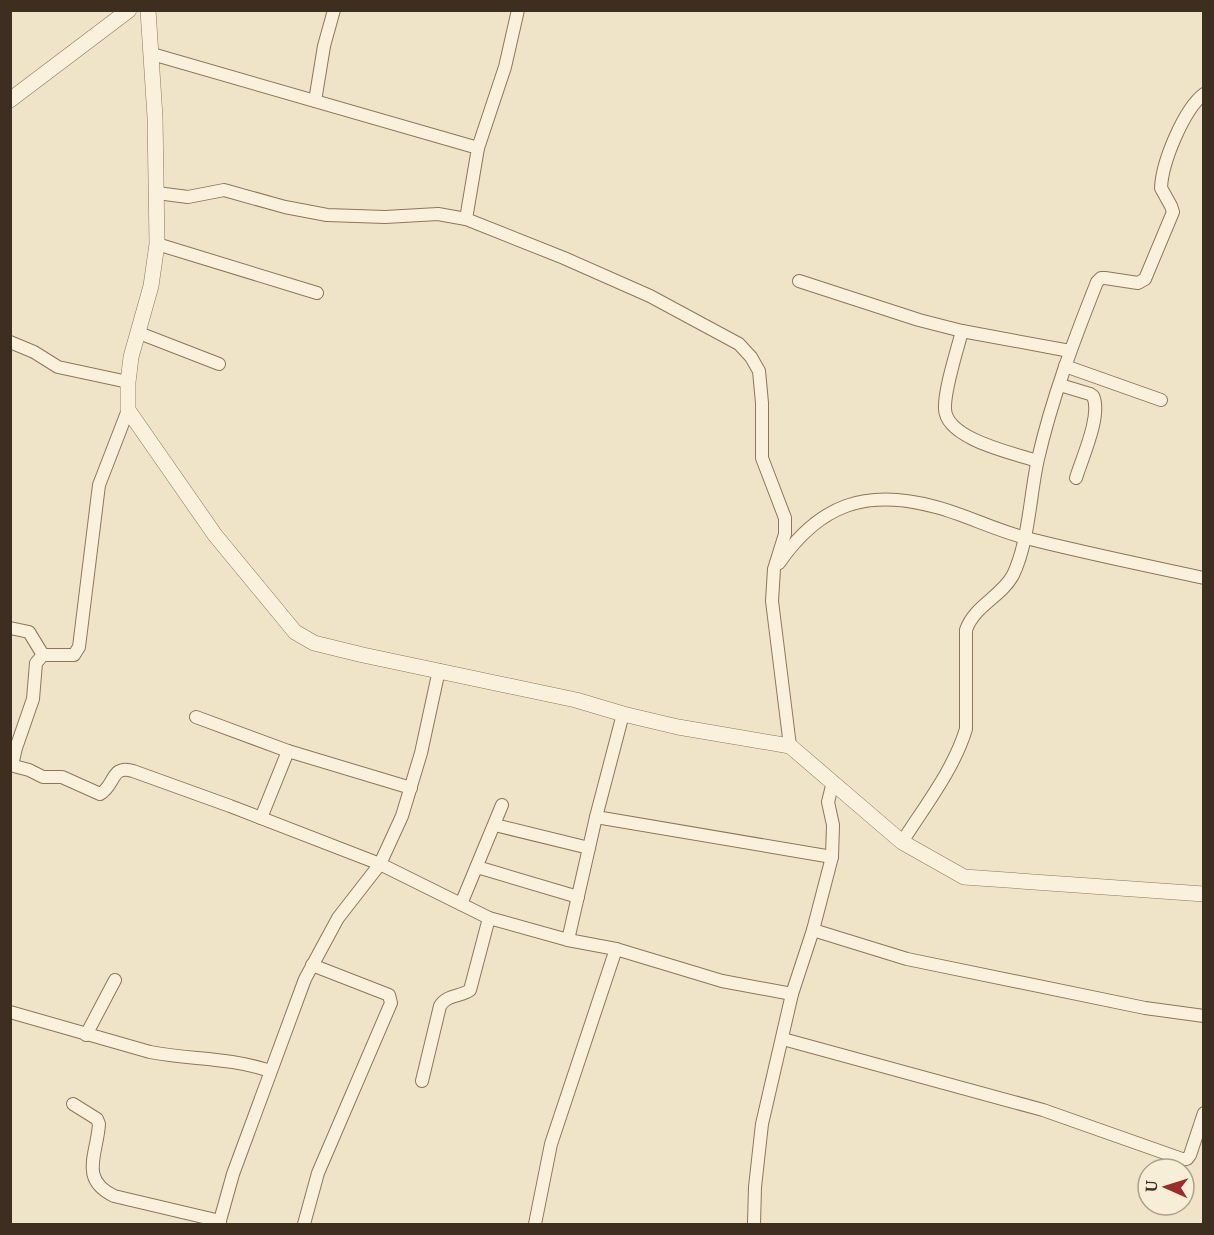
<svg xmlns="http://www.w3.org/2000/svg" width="1214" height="1235" font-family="'PT Serif',serif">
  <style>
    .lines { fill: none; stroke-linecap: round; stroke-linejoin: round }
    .minor-casing { stroke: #8d765c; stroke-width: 14 }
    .tertiary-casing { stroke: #8d765c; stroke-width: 16 }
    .minor { stroke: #faf1dc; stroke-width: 12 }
    .tertiary { stroke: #faf1dc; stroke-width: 15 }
  </style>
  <rect width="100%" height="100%" fill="#f0e4c8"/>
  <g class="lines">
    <g class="minor-casing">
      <g id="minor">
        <path d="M152 54 478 148 466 219"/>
        <path d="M315 101 324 46 334 10"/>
        <path d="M478 148 505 67 518 10"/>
        <path d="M157 193 188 197 224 190 285 207 327 215 385 217 438 214 466 219 564 258 650 296 739 344 751 357 759 371 762 403V458L785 518V534L774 569 772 601 790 746"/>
        <path d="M157 244 317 293"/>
        <path d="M799 281 919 320 962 331 1070 351"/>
        <path d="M962 331C957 351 944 390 945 409 946 439 1013 453 1037 461"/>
        <path d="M139 333 219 364"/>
        <path d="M10 342 34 352 58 367 128 382"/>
        <path d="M1065 366 1161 400"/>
        <path d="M1060 385 1090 394 1093 396C1102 415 1082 458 1076 478"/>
        <path d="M779 563C820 504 866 488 936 507 966 515 995 530 1026 538 1085 553 1144 565 1204 578"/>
        <path d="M10 628 29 632 43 655"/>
        <path d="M196 717 288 751 411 788"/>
        <path d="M10 765 29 770 43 777H62L100 794C115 786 111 764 133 771L230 806 380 864 489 918 568 940 596 817 623 714"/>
        <path d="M12 765 16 748 33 699 36 663 43 655H74L79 647 99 485 128 410"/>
        <path d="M596 817 832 857"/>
        <path d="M261 818 288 751"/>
        <path d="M495 825 589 848"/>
        <path d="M902 842C925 806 954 769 966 729V630C974 606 1002 596 1013 575 1029 542 1030 494 1038 459 1052 398 1074 340 1097 282L1101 278H1105L1138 283 1145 279 1173 212 1171 206 1161 188C1162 162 1184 109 1204 94"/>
        <path d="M477 867 578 897"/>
        <path d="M461 904 502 805"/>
        <path d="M813 930 907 959 1145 1008 1204 1016"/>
        <path d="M568 940 616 949 722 981 792 994"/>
        <path d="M10 1012 150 1052C191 1060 229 1057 270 1071"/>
        <path d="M86 1035 115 980"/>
        <path d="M783 1039 1043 1110 1182 1159H1187L1190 1155 1204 1113"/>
        <path d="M422 1081 440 1006C447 994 461 997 470 990L489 918"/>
        <path d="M73 1104 97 1119 99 1124C97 1155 79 1179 114 1196L220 1221"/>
        <path d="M219 1224 233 1174 305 979 338 918 380 864 402 816 421 753 439 670"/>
        <path d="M304 1224 318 1173 391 1003 389 995 312 965"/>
        <path d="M535 1224 551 1144 616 949"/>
        <path d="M754 1224 755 1187 762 1124 792 994 813 930 832 857 833 825 828 802 833 782"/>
      </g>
    </g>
    <g class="tertiary-casing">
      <g id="tertiary">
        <path d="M148 10 155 117 157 244 151 286 131 357 128 382V410L215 535 295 632 314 643 363 655 576 700 623 714 678 727 790 746 902 842 964 877 1204 894"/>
        <path d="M10 100 129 10"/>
      </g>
    </g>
    <use href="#minor" class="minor"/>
    <use href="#tertiary" class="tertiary"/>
  </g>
  <rect width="1214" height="1235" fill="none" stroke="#3d2e20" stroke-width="24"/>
  <g transform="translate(1166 1187) rotate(273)"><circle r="28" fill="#f7eed8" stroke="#ada18e" stroke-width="1.5"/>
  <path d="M0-4.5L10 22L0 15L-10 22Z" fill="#9e2a2b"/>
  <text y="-9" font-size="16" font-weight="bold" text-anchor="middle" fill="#3d2e20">U</text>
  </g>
</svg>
